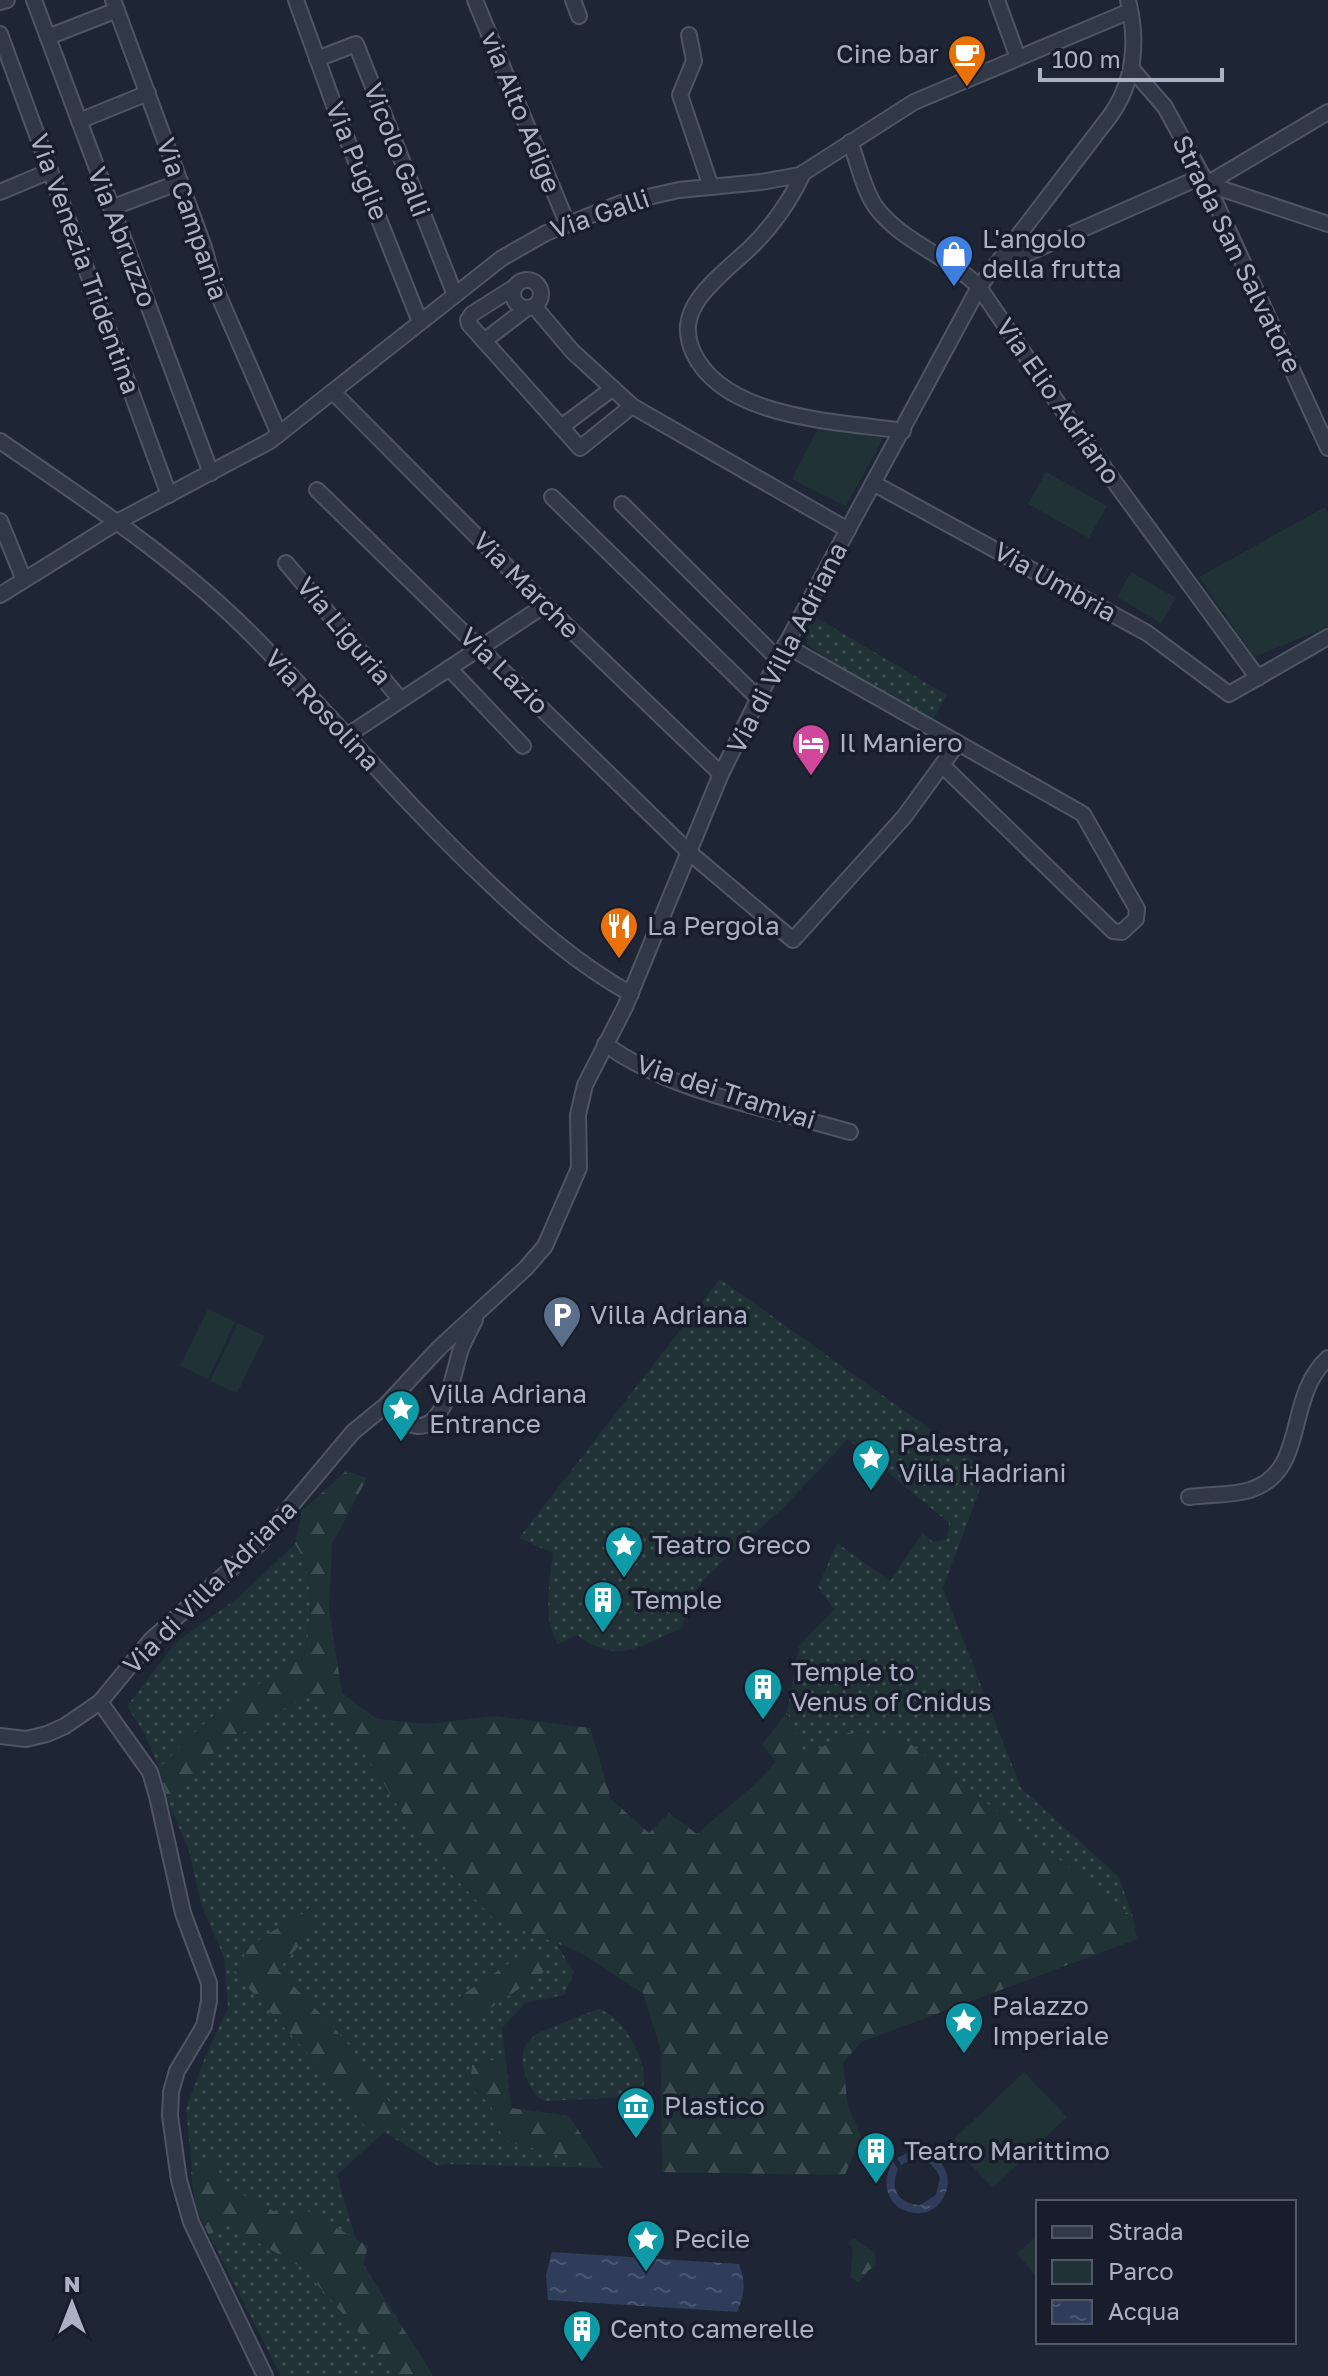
<svg xmlns="http://www.w3.org/2000/svg" width="1328" height="2376" font-family="'Golos Text',sans-serif">
  <style>
    .grass { fill: url(#grass-dots) }
    .forest { fill: url(#forest-firs) }
    .green { fill: #203236 }
    .water { fill: url(#water-ripples) }
    .lines { fill: none; stroke-linecap: round; stroke-linejoin: round }
    .minor-casing { stroke: #4f5564; stroke-width: 18 }
    .minor { stroke: #313846; stroke-width: 14 }
    .labels { text-anchor: middle; stroke-width: 7; stroke-linejoin: round; paint-order: stroke }
    .poi-label { font-size: 26px; fill: #abb2c4; stroke: #171d2a; text-anchor: start }
    .street-label { font-size: 26px; fill: #abb2c4; stroke: #171d2a }
  </style>
  <defs>
    <pattern id="grass-dots" width="8" height="8" patternUnits="userSpaceOnUse" patternTransform="scale(2)"><rect width="8" height="8" fill="#203236"/><path d="M2 2h.1M6 6h.1" fill="none" stroke="#3e4d51" stroke-width="1.8" stroke-linecap="round"/></pattern>
    <pattern id="forest-firs" width="22" height="20" patternUnits="userSpaceOnUse" patternTransform="scale(2)"><rect width="22" height="20" fill="#203236"/><path d="M5 1l3.5 6h-7zM16 11l3.5 6h-7z" fill="#3e4d51"/></pattern>
    <pattern id="water-ripples" width="26" height="14" patternUnits="userSpaceOnUse" patternTransform="scale(2)"><rect width="26" height="14" fill="#2f3d5b"/><path d="M2 4q2-2 4 0t4 0M15 11q2-2 4 0t4 0" fill="none" stroke="#4a5771"/></pattern>
  </defs>
  <rect width="100%" height="100%" fill="#1e2635"/>
  <g class="grass">
    <path d="M815 617 947 695 931 723 851 675 808 645 805 633Z"/>
    <path d="M720 1279 987 1470 943 1588 1021 1788 1119 1877 1133 1917 899 1735 848 1733 805 1757 787 1712 799 1646 834 1609 818 1587 837 1543 890 1581 923 1533 933 1542 947 1539 949 1523 848 1439 782 1509 709 1574 690 1598 682 1628C637 1646 621 1666 577 1635L558 1644C542 1618 550 1582 553 1553L519 1538Z"/>
    <path d="M295 1544C316 1575 312 1621 304 1656L226 1705 187 1739 159 1769 145 1735 127 1706 176 1642 239 1597Z"/>
    <path d="M313 1695 357 1742 420 1840 494 1919 556 1943 574 1972 564 1995 525 2003 502 2028 511 2108 569 2116 603 2168 444 2164 438 2166 384 2132 337 2175 363 2264 433 2376H281L196 2209 186 2109 205 2057 228 2008 224 1957 201 1904 189 1851 168 1802 217 1748 269 1716Z"/>
    <path d="M598 2009C622 2014 652 2065 642 2090L630 2097 544 2101C529 2092 519 2066 524 2049 526 2042 533 2037 537 2033Z"/>
  </g>
  <g class="forest">
    <path d="M346 1471 367 1478 332 1544 329 1610 342 1693 377 1719 427 1724 495 1716 590 1728 611 1799 649 1833 669 1813 697 1834 753 1786 776 1762 762 1745 787 1712 805 1756 848 1733 899 1735 1133 1917 1137 1939 861 2042 843 2063 848 2107 861 2136 845 2175 662 2172 661 2051 643 1993 579 1952 494 1919 420 1840 357 1742 313 1695 269 1716 216 1750 168 1802 159 1769 187 1739 226 1705 304 1656C313 1621 316 1575 295 1544L302 1511Z"/>
    <path d="M311 1907 314 1928 278 1970C325 2019 377 2066 403 2130L365 2127 332 2080 234 1972 251 1945Z"/>
    <path d="M534 1946 548 1969 473 2020 452 2002Z"/>
    <path d="M505 2057 511 2108 569 2116 603 2168 503 2140 490 2103 470 2089 472 2065Z"/>
    <path d="M214 2161 226 2186 287 2218 306 2210 368 2246 363 2265 433 2376H397L303 2268 226 2224 209 2235 196 2209 191 2172Z"/>
    <path d="M854 2238 875 2253 876 2266 869 2270 859 2282 850 2278 853 2251 849 2242Z"/>
  </g>
  <g class="green">
    <path d="M819 426 885 435 846 506 792 479Z"/>
    <path d="M1046 472 1107 506 1089 538 1028 504Z"/>
    <path d="M1325 507 1328 512V627L1254 657 1199 577Z"/>
    <path d="M1131 572 1176 598 1161 623 1117 597Z"/>
    <path d="M208 1309 235 1322 208 1379 180 1366Z"/>
    <path d="M238 1323 265 1336 237 1393 210 1381Z"/>
    <path d="M1024 2072 1067 2117 993 2188 950 2143Z"/>
    <path d="M1038 2235V2278L1017 2254Z"/>
  </g>
  <g class="water">
    <path d="M912 2151C972 2153 949 2234 899 2208 884 2195 883 2179 893 2162L898 2169C889 2189 899 2204 920 2205L936 2195 940 2178C934 2160 917 2155 901 2165L897 2158Z"/>
    <path d="M552 2252 739 2264C746 2282 745 2295 737 2312L548 2300 546 2275Z"/>
  </g>
  <g class="lines">
    <g class="minor-casing">
      <g id="minor">
        <path d="M34 0 211 473"/>
        <path d="M113 0 204 247 214 285 279 434"/>
        <path d="M296 0 339 119 420 322"/>
        <path d="M475 0 567 223"/>
        <path d="M573 0 579 16"/>
        <path d="M997 0 1018 58"/>
        <path d="M0 2 7 0"/>
        <path d="M0 34 169 495"/>
        <path d="M689 35 694 61 680 95 711 187"/>
        <path d="M48 37 117 10"/>
        <path d="M317 59 356 44 455 295"/>
        <path d="M1132 69 1165 107 1207 184 1328 448"/>
        <path d="M79 121 148 93"/>
        <path d="M850 142C858 162 863 188 875 206 901 242 949 256 979 287L1070 421 1258 678"/>
        <path d="M803 173C791 200 771 228 750 248 732 265 712 280 698 300 686 318 685 333 693 352 724 420 840 421 903 431"/>
        <path d="M1207 184 1328 112"/>
        <path d="M1207 184 1328 224"/>
        <path d="M0 192 50 171"/>
        <path d="M111 208 180 182"/>
        <path d="M994 268 1203 176"/>
        <circle cx="527" cy="294" r="14"/>
        <path d="M513 288 472 314 468 320 469 324 580 448 632 406"/>
        <path d="M534 306 572 351 632 406 848 530"/>
        <path d="M484 341 527 308"/>
        <path d="M333 392 545 605 721 774"/>
        <path d="M561 427 612 389"/>
        <path d="M0 441C90 503 181 562 258 641 336 721 407 806 488 882 532 924 577 964 631 994"/>
        <path d="M873 483 1147 633 1229 694 1328 637"/>
        <path d="M317 490 690 853 793 940 904 817 958 743 785 645"/>
        <path d="M552 497 760 700"/>
        <path d="M622 504 778 659"/>
        <path d="M0 521 24 580"/>
        <path d="M286 563 401 700"/>
        <path d="M0 595 119 521 270 441 502 258 546 233 621 203 679 190 761 182 800 175 914 102 1130 11"/>
        <path d="M449 668 523 746"/>
        <path d="M345 737 545 605"/>
        <path d="M943 766 1113 931 1122 932 1136 919 1137 909 1083 814 958 743"/>
        <path d="M605 1044C674 1094 769 1108 850 1132"/>
        <path d="M386 1405C395 1411 406 1425 417 1426 447 1428 454 1368 461 1349 465 1339 470 1330 475 1320"/>
        <path d="M1189 1497C1209 1494 1231 1496 1250 1490 1309 1471 1284 1398 1328 1358"/>
        <path d="M100 1702 150 1772 157 1796 183 1913 209 1983V2001L204 2026 177 2071 171 2092 170 2116 179 2180 191 2222 265 2376"/>
        <path d="M0 1736 26 1739 47 1734 65 1726 100 1702 151 1640 259 1544 353 1432 386 1405 439 1348 526 1268 545 1246 579 1168 578 1115 585 1085 625 1007 721 774 778 659 979 287 1110 116C1135 81 1138 41 1128 0"/>
      </g>
    </g>
    <use href="#minor" class="minor"/>
  </g>
  <defs>
    <g id="cafe-pin" transform="scale(2)"><path d="M0 17L-7.5 6A9.5 9.5 0 1 1 7.5 6Z" fill="#e8710a" stroke="#171d2a"/><path d="M-5.5-4.5H6V0H3Q3 3.5 0 3.5H-2.5Q-5.5 3.5-5.5 0ZM3-3.2v2h1.7v-2ZM-6 4.5H4V6H-6Z" fill="#fff"/></g>
    <g id="shop-pin" transform="scale(2)"><path d="M0 17L-7.5 6A9.5 9.5 0 1 1 7.5 6Z" fill="#3f7fe0" stroke="#171d2a"/><path d="M-5-2.5h2.3a2.7 3.5 0 0 1 5.4 0H5L5.5 6h-11ZM-1.5-2.5h3a1.5 2.3 0 0 0-3 0Z" fill="#fff"/></g>
    <g id="hotel-pin" transform="scale(2)"><path d="M0 17L-7.5 6A9.5 9.5 0 1 1 7.5 6Z" fill="#d1479c" stroke="#171d2a"/><path d="M-6-4.5h1.5V1H6V5H4.5V3h-9V5H-6ZM-4 0a1.8 1.8 0 1 1 3.6 0ZM.5 0V-2.5h3Q6-2.5 6 0Z" fill="#fff"/></g>
    <g id="restaurant-pin" transform="scale(2)"><path d="M0 17L-7.5 6A9.5 9.5 0 1 1 7.5 6Z" fill="#e8710a" stroke="#171d2a"/><path d="M-5-6h1v4h1v-4h1v4h1v-4h1v5L-1.5 .5V6h-2V.5L-5-1ZM5-6V6H3V1.5H1.5Q1.5-4 5-6Z" fill="#fff"/></g>
    <g id="parking-pin" transform="scale(2)"><path d="M0 17L-7.5 6A9.5 9.5 0 1 1 7.5 6Z" fill="#5c6f8a" stroke="#171d2a"/><path d="M-3.5-5.5H1a3.5 3.5 0 0 1 0 7H-1V5.5H-3.5ZM-1-3.4V-.6H.8a1.4 1.4 0 0 0 0-2.8Z" fill="#fff"/></g>
    <g id="sight-pin" transform="scale(2)"><path d="M0 17L-7.5 6A9.5 9.5 0 1 1 7.5 6Z" fill="#0f9aa8" stroke="#171d2a"/><path d="M0-6L1.8-2.2L6-1.7L2.9 1.2L3.7 5.4L0 3.3L-3.7 5.4L-2.9 1.2L-6-1.7L-1.8-2.2Z" fill="#fff"/></g>
    <g id="building-pin" transform="scale(2)"><path d="M0 17L-7.5 6A9.5 9.5 0 1 1 7.5 6Z" fill="#0f9aa8" stroke="#171d2a"/><path d="M-4-6H4V6H1V3H-1V6H-4ZM-2.5-4.3h1.7v1.8h-1.7ZM.8-4.3h1.7v1.8H.8ZM-2.5-1h1.7V.8h-1.7ZM.8-1h1.7V.8H.8Z" fill="#fff"/></g>
    <g id="museum-pin" transform="scale(2)"><path d="M0 17L-7.5 6A9.5 9.5 0 1 1 7.5 6Z" fill="#0f9aa8" stroke="#171d2a"/><path d="M0-6L6-3V-2H-6V-3ZM-5-1h2V3h-2ZM-1-1h2V3h-2ZM3-1h2V3H3ZM-6 4H6V6H-6Z" fill="#fff"/></g>
  </defs>
  <g fill-rule="evenodd">
    <use href="#cafe-pin" x="967" y="54"/>
    <use href="#shop-pin" x="954" y="254"/>
    <use href="#hotel-pin" x="811" y="743"/>
    <use href="#restaurant-pin" x="619" y="926"/>
    <use href="#parking-pin" x="562" y="1315"/>
    <use href="#sight-pin" x="401" y="1409"/>
    <use href="#sight-pin" x="871" y="1458"/>
    <use href="#sight-pin" x="624" y="1545"/>
    <use href="#building-pin" x="603" y="1600"/>
    <use href="#building-pin" x="763" y="1687"/>
    <use href="#sight-pin" x="964" y="2021"/>
    <use href="#museum-pin" x="636" y="2106"/>
    <use href="#building-pin" x="876" y="2151"/>
    <use href="#sight-pin" x="646" y="2239"/>
    <use href="#building-pin" x="582" y="2329"/>
  </g>
  <g class="labels">
    <g class="poi-label">
      <text x="939" y="63" text-anchor="end">Cine bar</text>
      <text x="982" y="248">L'angolo<tspan x="982" dy="30">della frutta</tspan></text>
      <text x="839" y="752">Il Maniero</text>
      <text x="647" y="935">La Pergola</text>
      <text x="590" y="1324">Villa Adriana</text>
      <text x="429" y="1403">Villa Adriana<tspan x="429" dy="30">Entrance</tspan></text>
      <text x="899" y="1452">Palestra,<tspan x="899" dy="30">Villa Hadriani</tspan></text>
      <text x="652" y="1554">Teatro Greco</text>
      <text x="631" y="1609">Temple</text>
      <text x="791" y="1681">Temple to<tspan x="791" dy="30">Venus of Cnidus</tspan></text>
      <text x="992" y="2015">Palazzo<tspan x="992" dy="30">Imperiale</tspan></text>
      <text x="664" y="2115">Plastico</text>
      <text x="904" y="2160">Teatro Marittimo</text>
      <text x="674" y="2248">Pecile</text>
      <text x="610" y="2338">Cento camerelle</text>
    </g>
    <g class="street-label">
      <text transform="translate(521 112) rotate(68)" y="9">via Alto Adige</text>
      <text transform="translate(397 150) rotate(69)" y="9">Vicolo Galli</text>
      <text transform="translate(357 161) rotate(68)" y="9">Via Puglie</text>
      <text transform="translate(600 214) rotate(-19)" y="9">Via Galli</text>
      <text transform="translate(192 219) rotate(71)" y="9">Via Campania</text>
      <text transform="translate(122 237) rotate(69)" y="9">Via Abruzzo</text>
      <text transform="translate(1237 254) rotate(64)" y="9">Strada San Salvatore</text>
      <text transform="translate(85 264) rotate(70)" y="9">Via Venezia Tridentina</text>
      <text transform="translate(1058 401) rotate(55)" y="9">Via Elio Adriano</text>
      <text transform="translate(1055 582) rotate(29)" y="9">Via Umbria</text>
      <text transform="translate(526 585) rotate(45)" y="9">Via Marche</text>
      <text transform="translate(344 631) rotate(50)" y="9">Via Liguria</text>
      <text transform="translate(787 648) rotate(-63)" y="9">Via di Villa Adriana</text>
      <text transform="translate(504 671) rotate(44)" y="9">Via Lazio</text>
      <text transform="translate(322 710) rotate(47)" y="9">Via Rosolina</text>
      <text transform="translate(726 1092) rotate(18)" y="9">Via dei Tramvai</text>
      <text transform="translate(210 1587) rotate(-45)" y="9">Via di Villa Adriana</text>
    </g>
  </g>
  <rect x="1036" y="2200" width="260" height="144" fill="#171d2a" stroke="#525968" stroke-width="2"/>
  <rect x="1052" y="2226" width="40" height="12" fill="#313846" stroke="#525968" stroke-width="2"/>
  <text x="1108" y="2240" font-size="24" fill="#abb2c4">Strada</text>
  <rect x="1052" y="2260" width="40" height="24" fill="#203236" stroke="#525968" stroke-width="2"/>
  <text x="1108" y="2280" font-size="24" fill="#abb2c4">Parco</text>
  <rect x="1052" y="2300" width="40" height="24" fill="url(#water-ripples)" stroke="#525968" stroke-width="2"/>
  <text x="1108" y="2320" font-size="24" fill="#abb2c4">Acqua</text>
  <g transform="translate(72 2304)" stroke="#171d2a" stroke-width="6" paint-order="stroke">
  <path d="M0-6L14 30L0 20L-14 30Z" fill="#abb2c4"/>
  <text y="-12" font-size="22" font-weight="bold" text-anchor="middle" fill="#abb2c4">N</text>
  </g>
  <path d="M1040 68v12h182v-12" fill="none" stroke="#abb2c4" stroke-width="4"/>
  <text x="1052" y="68" font-size="24" fill="#abb2c4" stroke="#171d2a" stroke-width="6" paint-order="stroke">100 m</text>
</svg>
